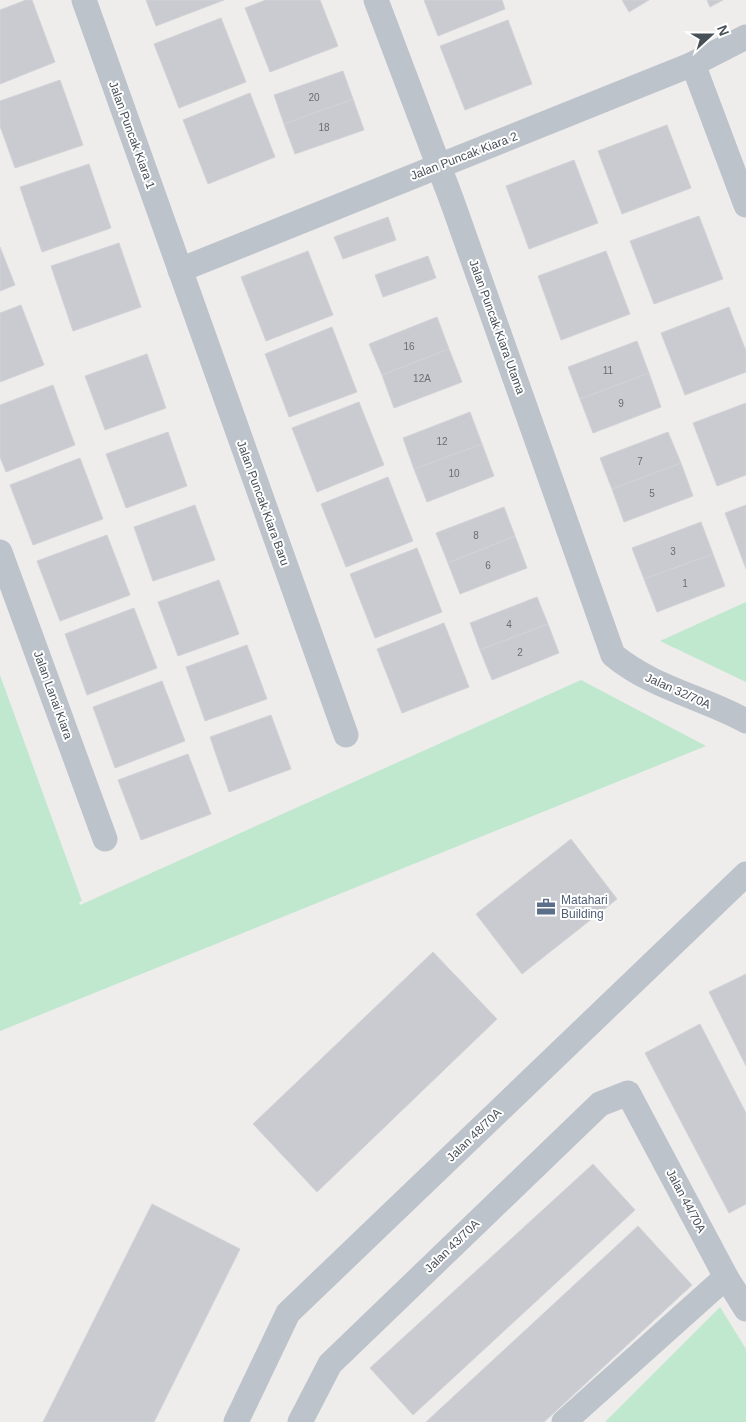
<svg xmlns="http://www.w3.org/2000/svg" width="746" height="1422" font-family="Arial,sans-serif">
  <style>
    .green { fill: #bfe8cf }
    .building { fill: #cacbd0; stroke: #d1d3d7 }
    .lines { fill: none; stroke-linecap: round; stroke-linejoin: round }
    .minor { stroke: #bcc3ca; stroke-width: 25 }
    .labels { text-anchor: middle; stroke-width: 4; stroke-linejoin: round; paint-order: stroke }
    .number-label { font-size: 10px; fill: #686e75 }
    .street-label { font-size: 12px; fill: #474f57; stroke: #fff }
    .service-label { font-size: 12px; fill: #4e5e75; stroke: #fff; text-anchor: start }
  </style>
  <rect width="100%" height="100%" fill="#efecec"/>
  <g class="green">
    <path d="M746 602V682L660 641Z"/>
    <path d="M0 675 82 901 79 902 80 905 581 680 706 746 0 1031Z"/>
    <path d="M720 1307 746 1349V1422H605Z"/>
  </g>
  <g class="building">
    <path d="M26 0H32L55 62 0 84V10Z"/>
    <path d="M146 0H224L156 26Z"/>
    <path d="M266 0H320L338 46 270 72 245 8Z"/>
    <path d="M424 0H502L505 9 438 36Z"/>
    <path d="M622 0H649L629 12Z"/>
    <path d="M707 0H723L710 7Z"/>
    <path d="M221 18 246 82 179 108 154 44Z"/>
    <path d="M508 20 532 84 465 110 440 46Z"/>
    <path d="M343 71 353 99 284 124 274 95Z"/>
    <path d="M60 80 83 145 15 168 0 126V101Z"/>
    <path d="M250 93 275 157 208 184 183 120Z"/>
    <path d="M353 99 364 130 295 154 284 124Z"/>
    <path d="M667 125 691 188 622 214 598 151Z"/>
    <path d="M574 160 598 223 529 249 506 186Z"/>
    <path d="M89 164 111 228 42 252 20 187Z"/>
    <path d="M699 216 723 279 654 304 630 241Z"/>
    <path d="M388 217 396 240 343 259 334 237Z"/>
    <path d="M119 243 141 307 73 331 51 266Z"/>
    <path d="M0 247 15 285 0 291Z"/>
    <path d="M308 251 333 315 266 341 241 277Z"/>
    <path d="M606 251 630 314 561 340 538 276Z"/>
    <path d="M428 256 436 278 383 297 375 275Z"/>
    <path d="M21 305 44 365 0 382V313Z"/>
    <path d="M729 307 746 351V372L685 395 661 333Z"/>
    <path d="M437 317 449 349 382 375 369 344Z"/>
    <path d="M332 327 357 392 289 417 265 354Z"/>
    <path d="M637 341 649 373 580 399 568 367Z"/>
    <path d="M449 349 462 382 394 408 382 375Z"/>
    <path d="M147 354 166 408 105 430 85 376Z"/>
    <path d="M649 373 661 407 593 433 580 399Z"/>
    <path d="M53 385 75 445 6 472 0 457V405Z"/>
    <path d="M359 402 384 465 317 492 292 428Z"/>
    <path d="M746 403V475L717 486 693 423Z"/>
    <path d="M470 412 482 444 414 469 403 438Z"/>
    <path d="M168 432 187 486 126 508 106 454Z"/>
    <path d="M668 432 681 463 612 489 600 458Z"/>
    <path d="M482 444 494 476 427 502 414 469Z"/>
    <path d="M80 458 103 519 33 545 10 485Z"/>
    <path d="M681 463 693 496 624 522 612 489Z"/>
    <path d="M388 477 413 541 346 567 321 504Z"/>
    <path d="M195 505 215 560 153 581 134 527Z"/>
    <path d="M746 505V569L725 513Z"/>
    <path d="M504 507 515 536 448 563 436 533Z"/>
    <path d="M701 522 713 554 644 579 632 548Z"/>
    <path d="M107 535 130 595 60 621 37 561Z"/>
    <path d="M515 536 527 568 460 594 448 563Z"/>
    <path d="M417 548 442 612 375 638 350 574Z"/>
    <path d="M713 554 725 586 657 612 644 579Z"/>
    <path d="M219 580 239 634 178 656 158 602Z"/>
    <path d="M537 597 548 624 480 650 470 623Z"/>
    <path d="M134 608 157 668 87 695 65 634Z"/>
    <path d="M444 623 469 687 402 713 377 649Z"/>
    <path d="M548 624 559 653 492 680 480 650Z"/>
    <path d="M247 645 267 699 205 721 186 667Z"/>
    <path d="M162 681 185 741 115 768 93 707Z"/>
    <path d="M271 715 291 769 229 792 210 737Z"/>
    <path d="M188 754 211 814 141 840 118 780Z"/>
    <path d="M571 839 617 899 522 974 476 914Z"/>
    <path d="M433 952 497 1019 317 1192 253 1124Z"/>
    <path d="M746 974V1066L709 992Z"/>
    <path d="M700 1024 746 1113V1204L729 1213 645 1053Z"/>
    <path d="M593 1164 635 1210 413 1415 370 1368Z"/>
    <path d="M152 1204 240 1249 154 1422H43Z"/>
    <path d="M638 1226 692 1285 544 1422H426Z"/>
  </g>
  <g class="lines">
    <g class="minor">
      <path d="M84 0 346 735"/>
      <path d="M376 0 452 201 613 655C653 688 702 697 746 721"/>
      <path d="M693 64 746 205"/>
      <path d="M180 270 693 64 746 37"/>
      <path d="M0 552 105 839"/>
      <path d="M236 1422 288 1313 746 874"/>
      <path d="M300 1422 330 1364 600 1104 628 1093 726 1277 746 1309"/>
      <path d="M564 1422 726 1277"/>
    </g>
  </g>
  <defs>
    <g id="office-bare" transform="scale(1.5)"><path d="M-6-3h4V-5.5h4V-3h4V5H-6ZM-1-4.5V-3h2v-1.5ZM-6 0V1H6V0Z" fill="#5c6f8a" stroke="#fff" stroke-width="2.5" paint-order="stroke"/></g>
  </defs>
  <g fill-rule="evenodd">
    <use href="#office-bare" x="546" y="907"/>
  </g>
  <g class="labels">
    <g class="number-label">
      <text x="314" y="101">20</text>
      <text x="324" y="131">18</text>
      <text x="409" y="350">16</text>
      <text x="608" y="374">11</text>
      <text x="422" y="382">12A</text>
      <text x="621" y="407">9</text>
      <text x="442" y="445">12</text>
      <text x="640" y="465">7</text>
      <text x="454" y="477">10</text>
      <text x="652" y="497">5</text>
      <text x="476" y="539">8</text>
      <text x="673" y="555">3</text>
      <text x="488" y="569">6</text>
      <text x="685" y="587">1</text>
      <text x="509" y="628">4</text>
      <text x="520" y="656">2</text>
    </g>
    <g class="street-label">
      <text transform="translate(132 135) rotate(70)" y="4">Jalan Puncak Kiara 1</text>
      <text transform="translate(464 156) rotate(-21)" y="4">Jalan Puncak Kiara 2</text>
      <text transform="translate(497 327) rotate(70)" y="4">Jalan Puncak Kiara Utama</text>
      <text transform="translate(263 503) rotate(70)" y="4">Jalan Puncak Kiara Baru</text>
      <text transform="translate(678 691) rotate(24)" y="4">Jalan 32/70A</text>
      <text transform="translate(53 695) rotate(70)" y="4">Jalan Lanai Kiara</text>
      <text transform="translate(474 1135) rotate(-44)" y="4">Jalan 48/70A</text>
      <text transform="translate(686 1201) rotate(62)" y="4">Jalan 44/70A</text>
      <text transform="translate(452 1246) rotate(-44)" y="4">Jalan 43/70A</text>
    </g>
    <g class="service-label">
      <text x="561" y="904">Matahari<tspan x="561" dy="14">Building</tspan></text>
    </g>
  </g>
  <g transform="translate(711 35) rotate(69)" stroke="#ffffff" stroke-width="4" paint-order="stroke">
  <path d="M0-4L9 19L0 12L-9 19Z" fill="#474f57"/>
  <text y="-8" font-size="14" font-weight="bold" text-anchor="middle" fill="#474f57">N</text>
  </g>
</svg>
